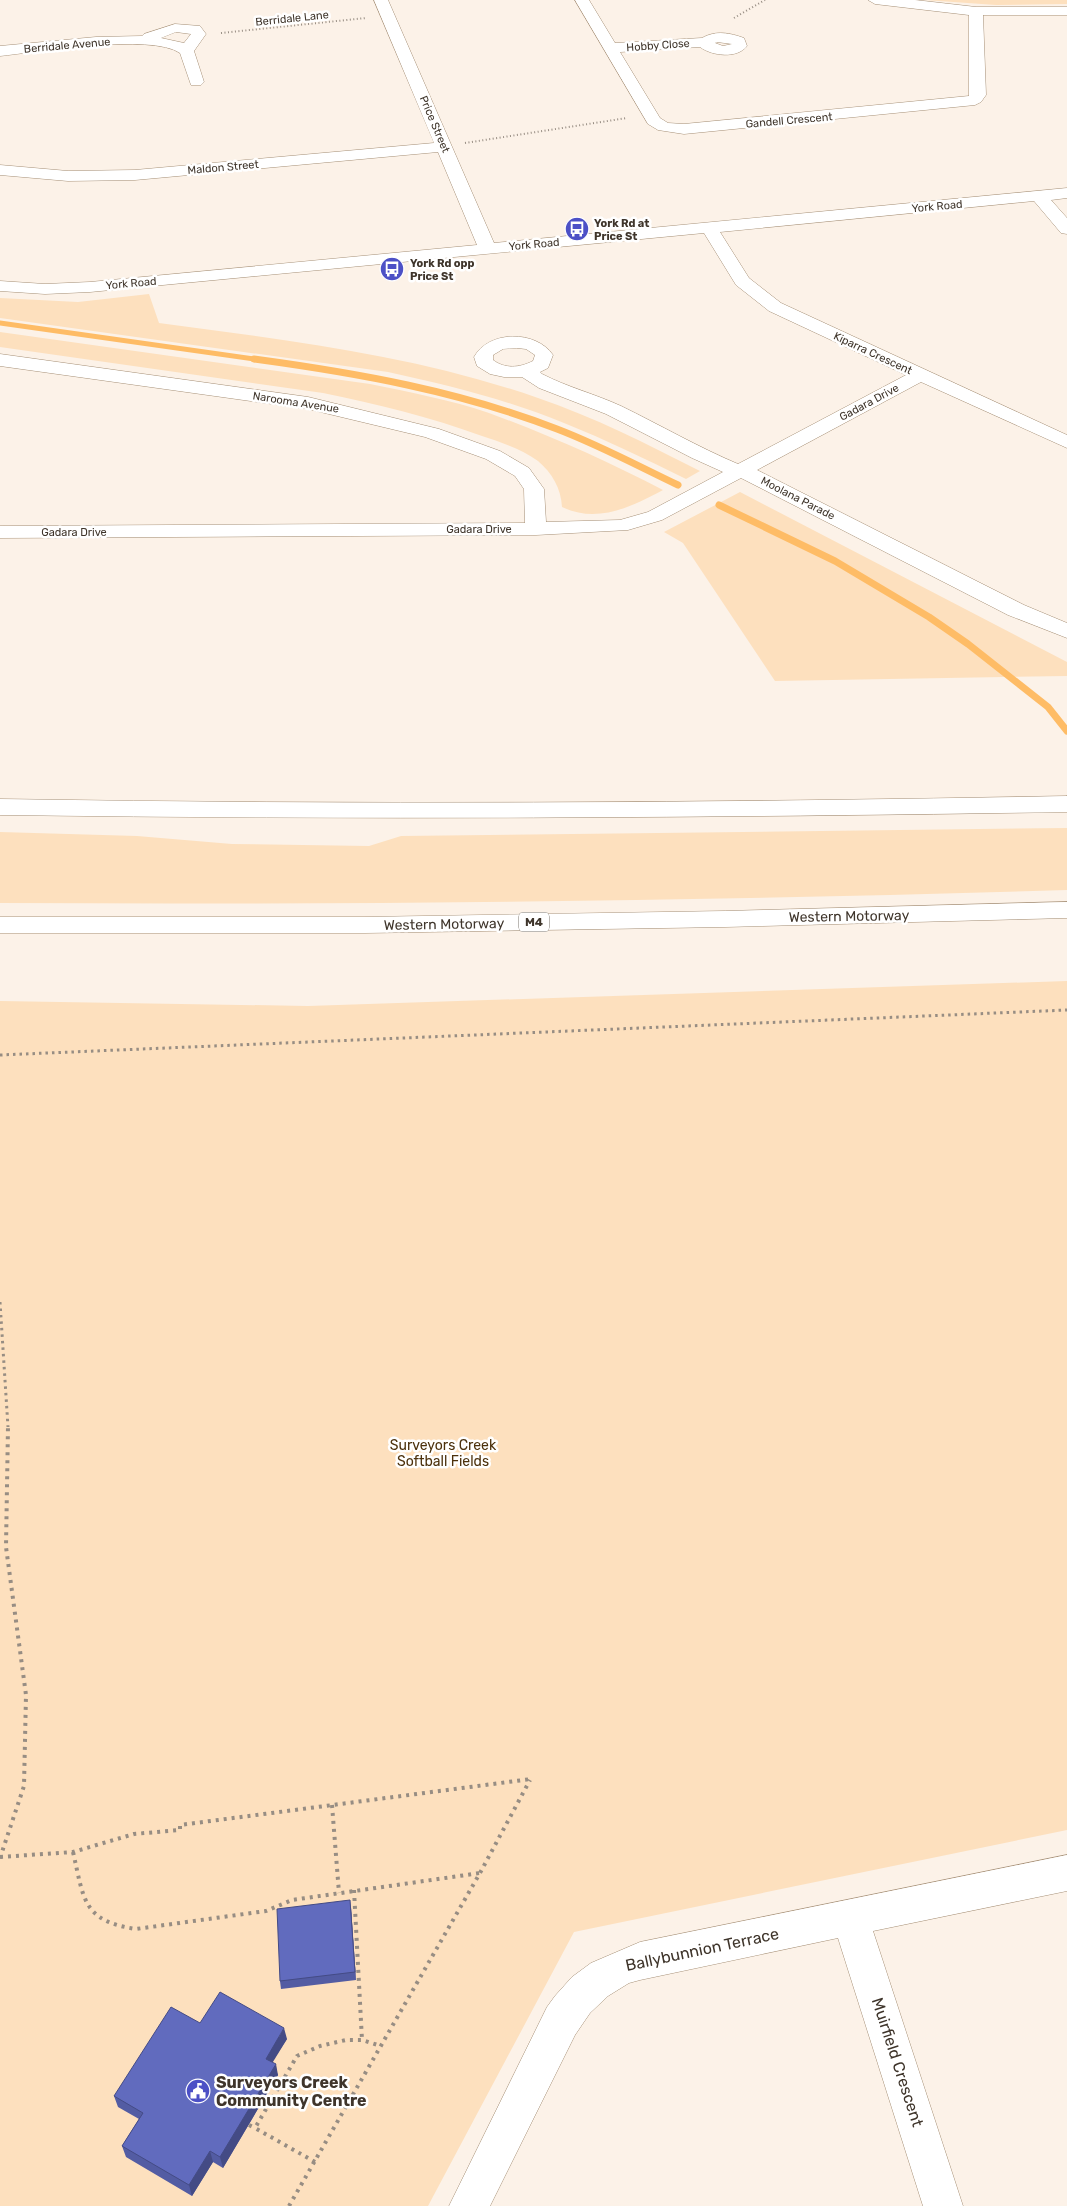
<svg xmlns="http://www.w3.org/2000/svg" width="1067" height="2206" font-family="Rubik,sans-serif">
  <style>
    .green { fill: #fde0be }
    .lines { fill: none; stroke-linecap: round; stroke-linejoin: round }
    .stream-far1 { stroke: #febc66; stroke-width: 5 }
    .stream { stroke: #febc66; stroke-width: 7 }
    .minor-casing { stroke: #a69077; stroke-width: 1 }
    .highway-casing { stroke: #a69077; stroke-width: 1 }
    .path-far2 { stroke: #978d83; stroke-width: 2; stroke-dasharray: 1 2.5; stroke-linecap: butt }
    .path-far1 { stroke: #978d83; stroke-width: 3; stroke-dasharray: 2.5 4; stroke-linecap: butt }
    .path { stroke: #978d83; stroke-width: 4; stroke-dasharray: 3 5; stroke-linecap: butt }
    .minor { fill: #fff; fill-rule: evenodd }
    .highway { fill: #fff; fill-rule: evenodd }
    .wall { fill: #535ca3 }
    .shaded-wall { fill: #444b85 }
    .building { fill: #616bbe; stroke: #444b85 }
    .labels { text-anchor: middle; stroke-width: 5; stroke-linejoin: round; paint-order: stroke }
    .far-street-label { font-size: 11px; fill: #3f352b; stroke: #fff }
    .far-poi-label { font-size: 11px; font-weight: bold; fill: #3f352b; stroke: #fff; text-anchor: start }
    .shield { fill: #fff; stroke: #79726b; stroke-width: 1 }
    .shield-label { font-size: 12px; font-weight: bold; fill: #3f352b }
    .street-label { font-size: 14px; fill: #3f352b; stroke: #fff }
    .park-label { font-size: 14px; fill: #4c310c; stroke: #fff }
    .near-street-label { font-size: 16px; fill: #3f352b; stroke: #fff }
    .near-poi-label { font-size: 16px; font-weight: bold; fill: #3f352b; stroke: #fff; text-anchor: start }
  </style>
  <rect width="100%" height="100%" fill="#fcf2e8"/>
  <g class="green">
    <path d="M925 0H1067V4L996 5Z"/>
    <path d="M149 294 159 323C288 340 415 355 538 398 594 417 647 444 700 471L686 479C646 459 606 440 564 423 508 400 448 385 388 372L0 318V298L78 302Z"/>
    <path d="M0 332 370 384C409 392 451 400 489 413 549 435 607 461 663 490 631 507 597 524 562 507 561 488 552 473 538 461 522 449 500 442 482 436 430 417 377 404 323 393L0 347Z"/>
    <path d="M740 492 1067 662V676L775 681 683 543 664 532Z"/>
    <path d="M1067 828V890C711 901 356 905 0 903V832L137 836 232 844 369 846 401 836Z"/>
    <path d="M1067 981V1830L574 1932 428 2206H0V1001L308 1006Z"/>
  </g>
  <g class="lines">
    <path class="stream-far1" d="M0 323 262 360"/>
    <g class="stream">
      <path d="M254 359C357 373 459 391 557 429 599 445 638 466 678 485"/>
      <path d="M719 505 835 561 929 617 968 644 1048 707 1067 731"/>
    </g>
    <g class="minor-casing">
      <g id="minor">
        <path d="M374 0H388L494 243 1067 188V198L1051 200 1067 218V234L1061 233 1034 201 720 232 749 278 781 303 1067 435V448L921 382 757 470 1024 605 1067 623V638L1008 615 741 478 662 520 628 530 536 535 0 538V526L525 523 524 489 515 476 486 459 425 437 308 409 0 366V354L308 397 439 429 500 451 529 468 544 489 546 522 620 520 648 512 723 472 692 458 606 414 539 388 522 377H504L490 374 477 366 474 357C489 330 536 330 553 355L548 368 540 372 542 374C567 387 595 394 621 406 660 425 698 447 738 464L906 375 769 311 736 285 704 233 90 292 45 294 0 291V281L45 284 90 282 477 245 438 152 135 180 68 181 0 175V165L68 171 135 170 434 143ZM517 348 526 349 535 355 533 361C519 368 505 369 493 360V355L503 349Z"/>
        <path d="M575 0H589L615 43 702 38C716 30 730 33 744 38L747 46C737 59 712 56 700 47L620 52 660 118 668 123 684 124 969 96V15L875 4 868 0H915L976 7H1067V15H983L986 95 981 102 975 105 684 134 658 130 648 124ZM717 42 732 44 723 46 715 43Z"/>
        <path d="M175 24 200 26 206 34 194 51 204 82 201 85H191L180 53C151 33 37 52 0 56V46L96 37 142 36 144 34ZM176 32 191 34 184 43 161 38Z"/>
        <path d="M1067 1855V1891L873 1931 963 2206H923L838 1938 640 1980 629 1983 608 1996 590 2013 575 2035 490 2206H449L547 2007 555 1996 572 1977 591 1963 640 1942Z"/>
      </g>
    </g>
    <g class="highway-casing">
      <g id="highway">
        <path d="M1067 796V812C711 818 356 820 0 815V799C356 805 711 803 1067 796Z"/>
        <path d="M1067 902V918L725 927 365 933H0V917H365L725 911Z"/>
      </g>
    </g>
    <g class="path-far2">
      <path d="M734 18 765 0"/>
      <path d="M221 33 366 18"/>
      <path d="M465 143 627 118"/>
    </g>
    <g class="path-far1">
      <path d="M0 1055 1067 1010"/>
      <path d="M0 1302 8 1427"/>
    </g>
    <g class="path">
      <path d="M332 1805 339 1893"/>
      <path d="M73 1852C84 1899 82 1921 136 1929L266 1911 292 1900 480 1873"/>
      <path d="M0 1857 73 1852 134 1834 180 1830V1825L531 1779"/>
      <path d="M0 1858 24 1786 26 1695 6 1547 8 1426"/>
      <path d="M354 1890 362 2040"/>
      <path d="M249 2125 255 2128"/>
      <path d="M315 2162 255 2128 297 2056 320 2046 346 2040H362L381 2046"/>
      <path d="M289 2206 480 1873 530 1780"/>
    </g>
    <use href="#minor" class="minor"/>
    <use href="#highway" class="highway"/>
  </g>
  <g class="wall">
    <path d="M351 1908 356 1980 281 1989 280 1981Z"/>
    <path d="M200 2023 287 2039 272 2062 278 2075 223 2168 213 2162 192 2196 126 2157 122 2146 139 2119 118 2107 114 2096Z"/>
  </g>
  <g class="shaded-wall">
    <path d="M350 1900 351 1908 356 1980 355 1972Z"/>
    <path d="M284 2028 287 2039 268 2070 266 2059Z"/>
    <path d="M276 2064 278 2075 223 2168 220 2157Z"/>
    <path d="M210 2151 213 2162 192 2196 189 2185Z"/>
  </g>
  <g class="building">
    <path d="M350 1900 355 1972 280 1981 277 1909Z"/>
    <path d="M220 1992 284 2028 266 2059 276 2064 220 2157 210 2151 189 2185 122 2146 143 2113 114 2096 171 2007 200 2023Z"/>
  </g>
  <defs>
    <g id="bus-disc" transform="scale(1.25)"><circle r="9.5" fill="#4c50c6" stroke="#fff"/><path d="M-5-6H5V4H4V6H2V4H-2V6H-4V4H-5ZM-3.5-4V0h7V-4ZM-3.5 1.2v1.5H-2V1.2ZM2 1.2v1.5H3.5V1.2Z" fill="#fff"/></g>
    <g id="civic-disc" transform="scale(1.25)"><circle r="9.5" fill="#4c50c6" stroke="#fff"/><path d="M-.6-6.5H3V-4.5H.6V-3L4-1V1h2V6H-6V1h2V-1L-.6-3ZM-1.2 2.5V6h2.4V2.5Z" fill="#fff"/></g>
  </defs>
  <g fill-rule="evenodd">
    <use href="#bus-disc" x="577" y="229"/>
    <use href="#bus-disc" x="392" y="269"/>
    <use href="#civic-disc" x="198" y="2091"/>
  </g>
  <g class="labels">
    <g class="far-street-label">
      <text transform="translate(292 18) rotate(-6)" y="4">Berridale Lane</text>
      <text transform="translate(67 45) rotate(-5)" y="4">Berridale Avenue</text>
      <text transform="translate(658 45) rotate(-4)" y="4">Hobby Close</text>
      <text transform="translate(789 120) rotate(-5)" y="4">Gandell Crescent</text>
      <text transform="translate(435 124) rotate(67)" y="4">Price Street</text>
      <text transform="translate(223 167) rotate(-5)" y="4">Maldon Street</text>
      <text transform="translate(937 206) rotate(-5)" y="4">York Road</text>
      <text transform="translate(534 244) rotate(-5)" y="4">York Road</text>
      <text transform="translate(131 283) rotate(-5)" y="4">York Road</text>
      <text transform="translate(873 353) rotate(25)" y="4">Kiparra Crescent</text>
      <text transform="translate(296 402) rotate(9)" y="4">Narooma Avenue</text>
      <text transform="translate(869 402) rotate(-28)" y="4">Gadara Drive</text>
      <text transform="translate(798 498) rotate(27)" y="4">Moolana Parade</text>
      <text x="479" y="533">Gadara Drive</text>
      <text x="74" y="536">Gadara Drive</text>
    </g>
    <g class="far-poi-label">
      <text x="594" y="227">York Rd at<tspan x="594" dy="13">Price St</tspan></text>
      <text x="410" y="267">York Rd opp<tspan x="410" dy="13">Price St</tspan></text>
    </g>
    <rect class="shield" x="519" y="912.5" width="30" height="19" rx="4"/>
    <g class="shield-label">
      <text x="534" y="926">M4</text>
    </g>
    <g class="street-label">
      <text transform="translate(849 916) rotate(-1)" y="5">Western Motorway</text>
      <text transform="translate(444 924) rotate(-1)" y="5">Western Motorway</text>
    </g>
    <g class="park-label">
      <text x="443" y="1450">Surveyors Creek<tspan x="443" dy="16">Softball Fields</tspan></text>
    </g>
    <g class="near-street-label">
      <text transform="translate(702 1949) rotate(-12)" y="6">Ballybunnion Terrace</text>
      <text transform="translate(898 2062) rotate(72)" y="6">Muirfield Crescent</text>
    </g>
    <g class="near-poi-label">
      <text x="216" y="2088">Surveyors Creek<tspan x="216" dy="18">Community Centre</tspan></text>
    </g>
  </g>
</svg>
